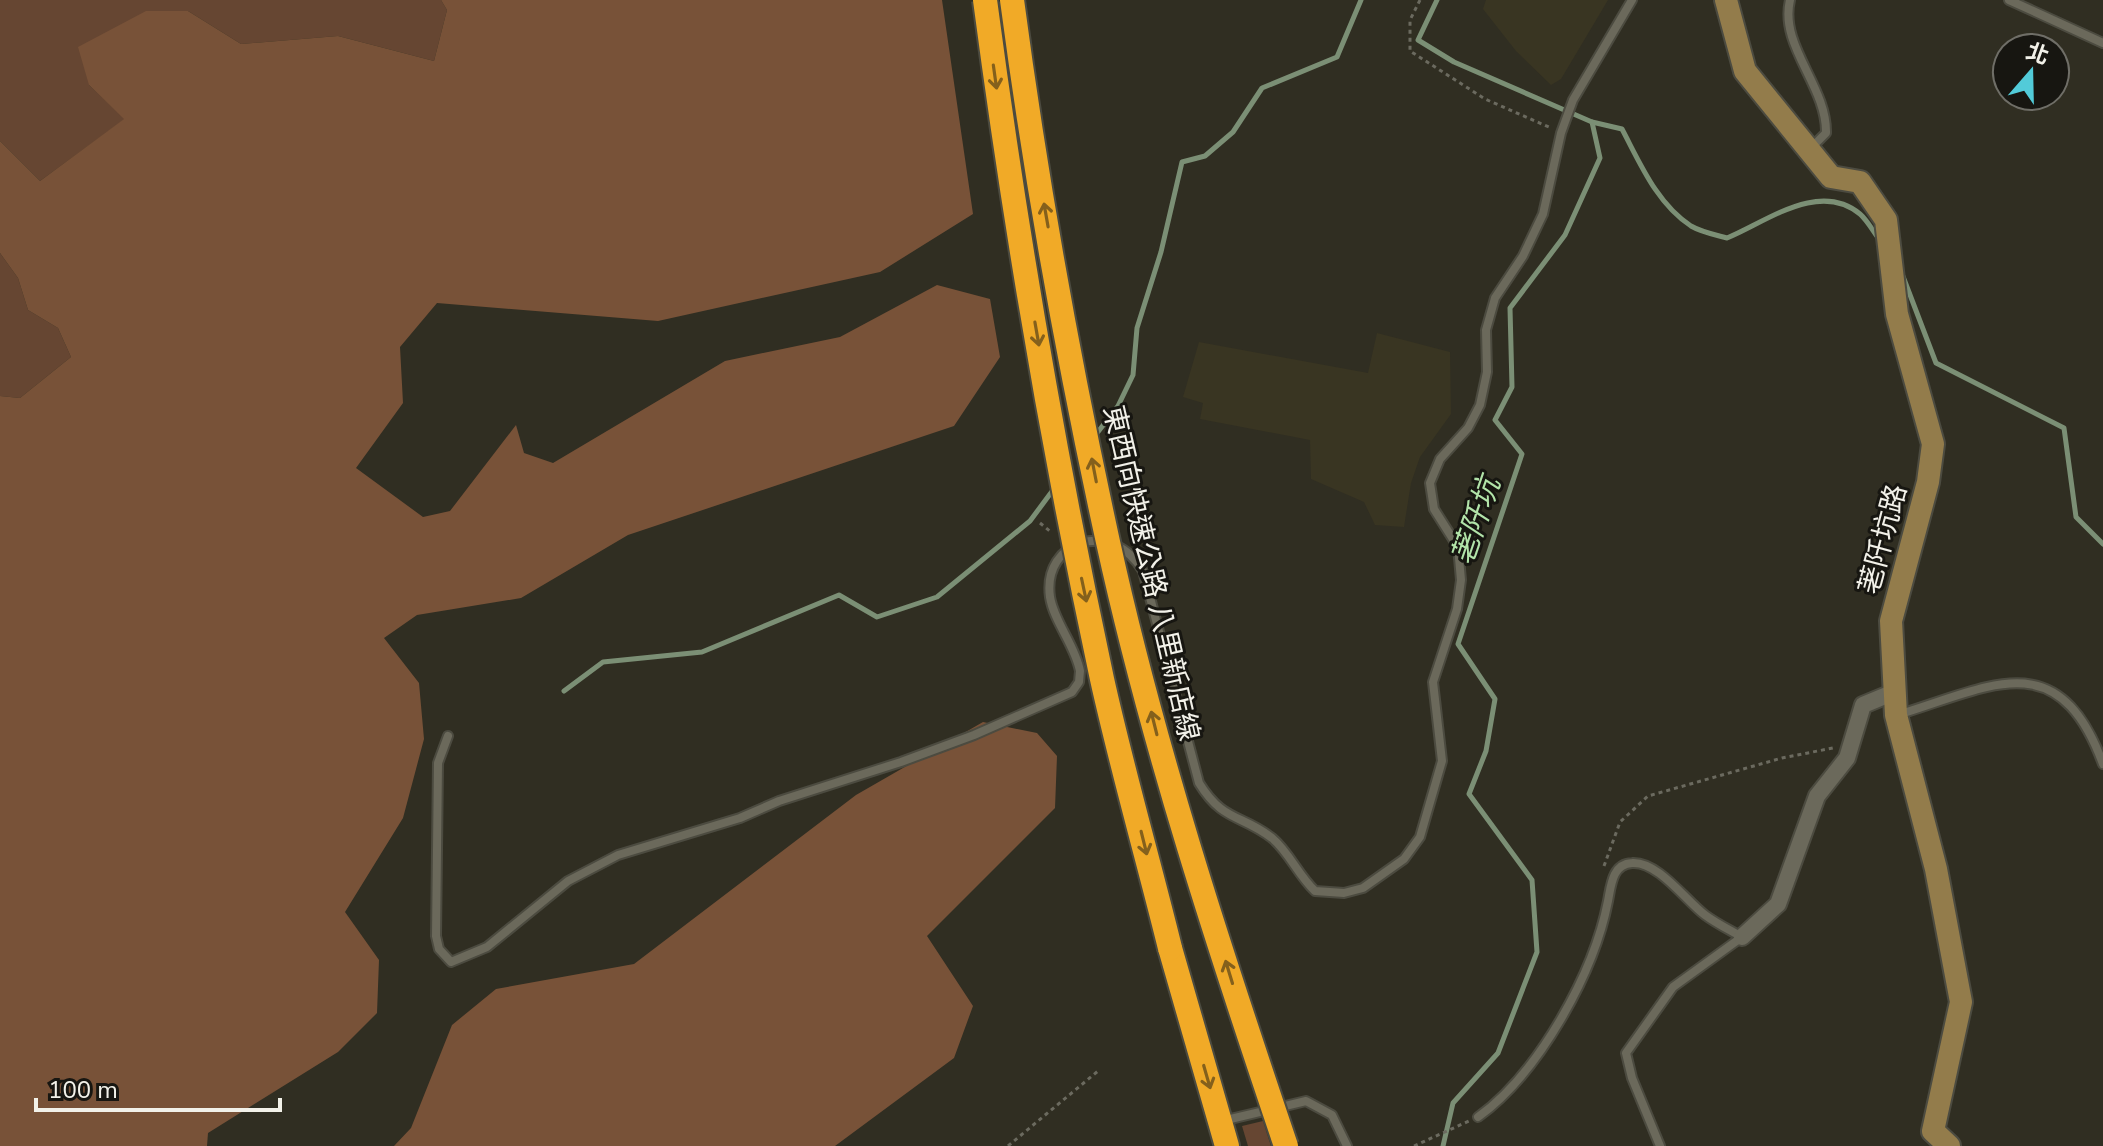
<svg xmlns="http://www.w3.org/2000/svg" width="2103" height="1146" font-family="'Nunito Sans','Noto Sans TC',sans-serif">
  <style>
    .built { fill: #393522 }
    .green { fill: #664632 }
    .forest { fill: #785238 }
    .lines { fill: none; stroke-linecap: round; stroke-linejoin: round }
    .stream { stroke: #7b8f75; stroke-width: 5 }
    .lane-casing { stroke: #4c4b40; stroke-width: 12 }
    .street-casing { stroke: #4c4b40; stroke-width: 20 }
    .secondary-casing { stroke: #4c4b40; stroke-width: 26 }
    .highway-casing { stroke: #4c4b40; stroke-width: 28 }
    .path { stroke: #6b6a5f; stroke-width: 3; stroke-dasharray: 4 4; stroke-linecap: butt }
    .lane { stroke: #6b695b; stroke-width: 8 }
    .street { stroke: #6b695b; stroke-width: 16 }
    .secondary { stroke: #937c4b; stroke-width: 22 }
    .highway { stroke: #f1aa27; stroke-width: 24 }
    .highway-bridge-casing { stroke: #4c4b40; stroke-width: 28; stroke-linecap: butt }
    .highway-bridge { stroke: #f1aa27; stroke-width: 24 }
    .oneway { stroke: #84601c }
    .labels { text-anchor: middle; stroke-width: 6; stroke-linejoin: round; paint-order: stroke }
    .street-label { font-size: 28px; fill: #f2f1e9; stroke: #171611 }
    .water-label { font-size: 30px; font-style: italic; fill: #b2e4a9; stroke: #171611 }
  </style>
  <rect width="100%" height="100%" fill="#302e22"/>
  <g class="built">
    <path d="M1486 0H1608L1561 79 1551 85 1516 51 1483 9Z"/>
    <path d="M1377 333 1450 352 1451 414 1420 457 1411 483 1404 527 1375 525 1364 502 1311 479 1310 440 1200 419 1203 403 1183 397 1199 342 1368 373Z"/>
  </g>
  <g class="green">
    <path d="M0 0H441L447 10 434 61 338 36 241 44 188 11 89 85 125 119 40 181 0 141Z"/>
    <path d="M0 253 18 278 28 310 58 328 71 357 20 398 0 396Z"/>
    <path d="M1263 1121 1271 1146H1248L1242 1126Z"/>
  </g>
  <g class="forest">
    <path d="M441 0H942L973 214 880 272 658 321 437 303 400 347 403 403 356 468 423 517 450 511 516 425 524 453 553 463 725 361 840 337 937 285 990 299 1000 357 954 426 628 535 521 598 417 615 384 638 419 683 424 739 403 818 345 912 379 960 377 1013 338 1052 208 1133 207 1146H0V396L20 398 71 357 58 328 28 310 18 278 0 253V141L40 181 124 119 89 85 78 47 146 11H188L241 44 338 36 434 61 447 10Z"/>
    <path d="M983 722 1037 733 1057 756 1055 808 927 936 973 1006 954 1058 835 1146H394L411 1128 452 1025 496 989 634 964 856 795Z"/>
  </g>
  <g class="lines">
    <g class="stream">
      <path d="M1437 0 1418 40 1454 62 1592 122 1600 158 1565 235 1510 308 1512 387 1495 420 1522 454 1458 644 1495 699 1486 751 1469 794 1532 880 1537 952 1498 1053 1453 1103 1443 1146"/>
      <path d="M1592 122 1622 129C1640 163 1657 204 1691 226 1701 232 1716 235 1727 238 1766 222 1819 180 1860 214 1867 220 1873 231 1879 239"/>
      <path d="M1899 266 1936 363 2064 428 2076 517 2103 544"/>
      <path d="M1094 437 1118 406 1133 375 1137 328 1161 252 1182 162 1205 156 1233 132 1262 88 1337 57 1361 0"/>
      <path d="M564 691 603 662 702 652 839 595 877 617 937 597 1030 521 1056 486"/>
    </g>
    <g class="lane-casing">
      <g id="lane">
        <path d="M1790 0C1779 46 1827 86 1826 133L1811 148"/>
        <path d="M2009 0 2103 43"/>
        <path d="M1897 715C1990 687 2058 642 2103 764"/>
        <path d="M448 736 438 763 436 936 439 949 451 962 487 947 568 881 618 855 740 818 779 801 901 762 974 735 1072 692 1079 682 1080 671C1075 645 1054 622 1050 597 1042 540 1112 518 1143 571L1199 783C1223 822 1241 814 1272 838 1289 852 1298 875 1315 891L1344 893 1363 888 1404 859 1420 837 1442 761 1433 682 1457 609 1461 580 1458 547 1434 509 1430 483 1440 459 1468 428 1480 405 1487 372 1486 330 1495 298 1523 256 1543 214 1561 133 1573 100 1632 0"/>
        <path d="M1478 1117C1539 1073 1594 973 1608 901 1611 886 1612 864 1632 863 1658 861 1686 901 1705 915 1717 924 1730 930 1742 937L1673 987 1626 1053 1632 1078 1660 1146"/>
        <path d="M1222 1121 1306 1101 1332 1115 1347 1146"/>
      </g>
    </g>
    <g class="street-casing">
      <path id="street" d="M1742 937 1778 904 1817 796 1847 758 1863 705 1892 693"/>
    </g>
    <g class="secondary-casing">
      <path id="secondary" d="M1726 0 1745 71 1831 177 1860 182 1886 220 1897 314 1933 444 1928 482 1891 621 1896 715 1936 869 1961 1002 1933 1131 1949 1146"/>
    </g>
    <g class="highway-casing">
      <path id="highway" d="M1170 948 1227 1146"/>
    </g>
    <g class="path">
      <path d="M1420 0 1410 20V51L1485 99 1551 128"/>
      <path d="M1040 523 1051 532"/>
      <path d="M1604 866 1620 822 1648 796 1782 758 1833 748"/>
      <path d="M1008 1146 1098 1071"/>
      <path d="M1414 1146 1469 1121"/>
    </g>
    <use href="#lane" class="lane"/>
    <use href="#street" class="street"/>
    <use href="#secondary" class="secondary"/>
    <use href="#highway" class="highway"/>
    <g class="highway-bridge-casing">
      <g id="highway-bridge">
        <path d="M985 0C1015 227 1054 455 1102 679 1122 769 1148 859 1170 948"/>
        <path d="M1012 0C1036 181 1069 364 1108 542 1153 747 1219 948 1286 1146"/>
      </g>
    </g>
    <use href="#highway-bridge" class="highway-bridge"/>
  </g>
  <defs><path id="oneway-shaft" d="M-6 0H5M1.5-3L5.5 0L1.5 3" fill="none" stroke-width="1.6" stroke-linecap="round" stroke-linejoin="round" transform="scale(2)"/></defs>
  <g class="oneway">
    <use href="#oneway-shaft" transform="translate(995 77) rotate(82)"/>
    <use href="#oneway-shaft" transform="translate(1046 215) rotate(-100)"/>
    <use href="#oneway-shaft" transform="translate(1037 334) rotate(80)"/>
    <use href="#oneway-shaft" transform="translate(1094 470) rotate(-101)"/>
    <use href="#oneway-shaft" transform="translate(1084 590) rotate(78)"/>
    <use href="#oneway-shaft" transform="translate(1154 723) rotate(-104)"/>
    <use href="#oneway-shaft" transform="translate(1144 843) rotate(76)"/>
    <use href="#oneway-shaft" transform="translate(1229 972) rotate(-107)"/>
    <use href="#oneway-shaft" transform="translate(1207 1077) rotate(74)"/>
  </g>
  <g class="labels">
    <g class="street-label">
      <text transform="translate(1882 539) rotate(-75)" y="10">荖阡坑路</text>
      <text transform="translate(1152 573) rotate(77)" y="10">東西向快速公路 八里新店線</text>
    </g>
    <g class="water-label">
      <text transform="translate(1476 521) rotate(-71)" y="10">荖阡坑</text>
    </g>
  </g>
  <g transform="translate(2031 72) rotate(20)"><circle r="38" fill="#171611" stroke="#6f6e67" stroke-width="2"/>
  <path d="M0-6L14 30L0 20L-14 30Z" fill="#52cbd9"/>
  <text y="-12" font-size="22" font-weight="bold" text-anchor="middle" fill="#f2f1e9">北</text>
  </g>
  <path d="M36 1098v12h244v-12" fill="none" stroke="#f2f1e9" stroke-width="4"/>
  <text x="48" y="1098" font-size="24" fill="#f2f1e9" stroke="#171611" stroke-width="6" paint-order="stroke">100 m</text>
</svg>
